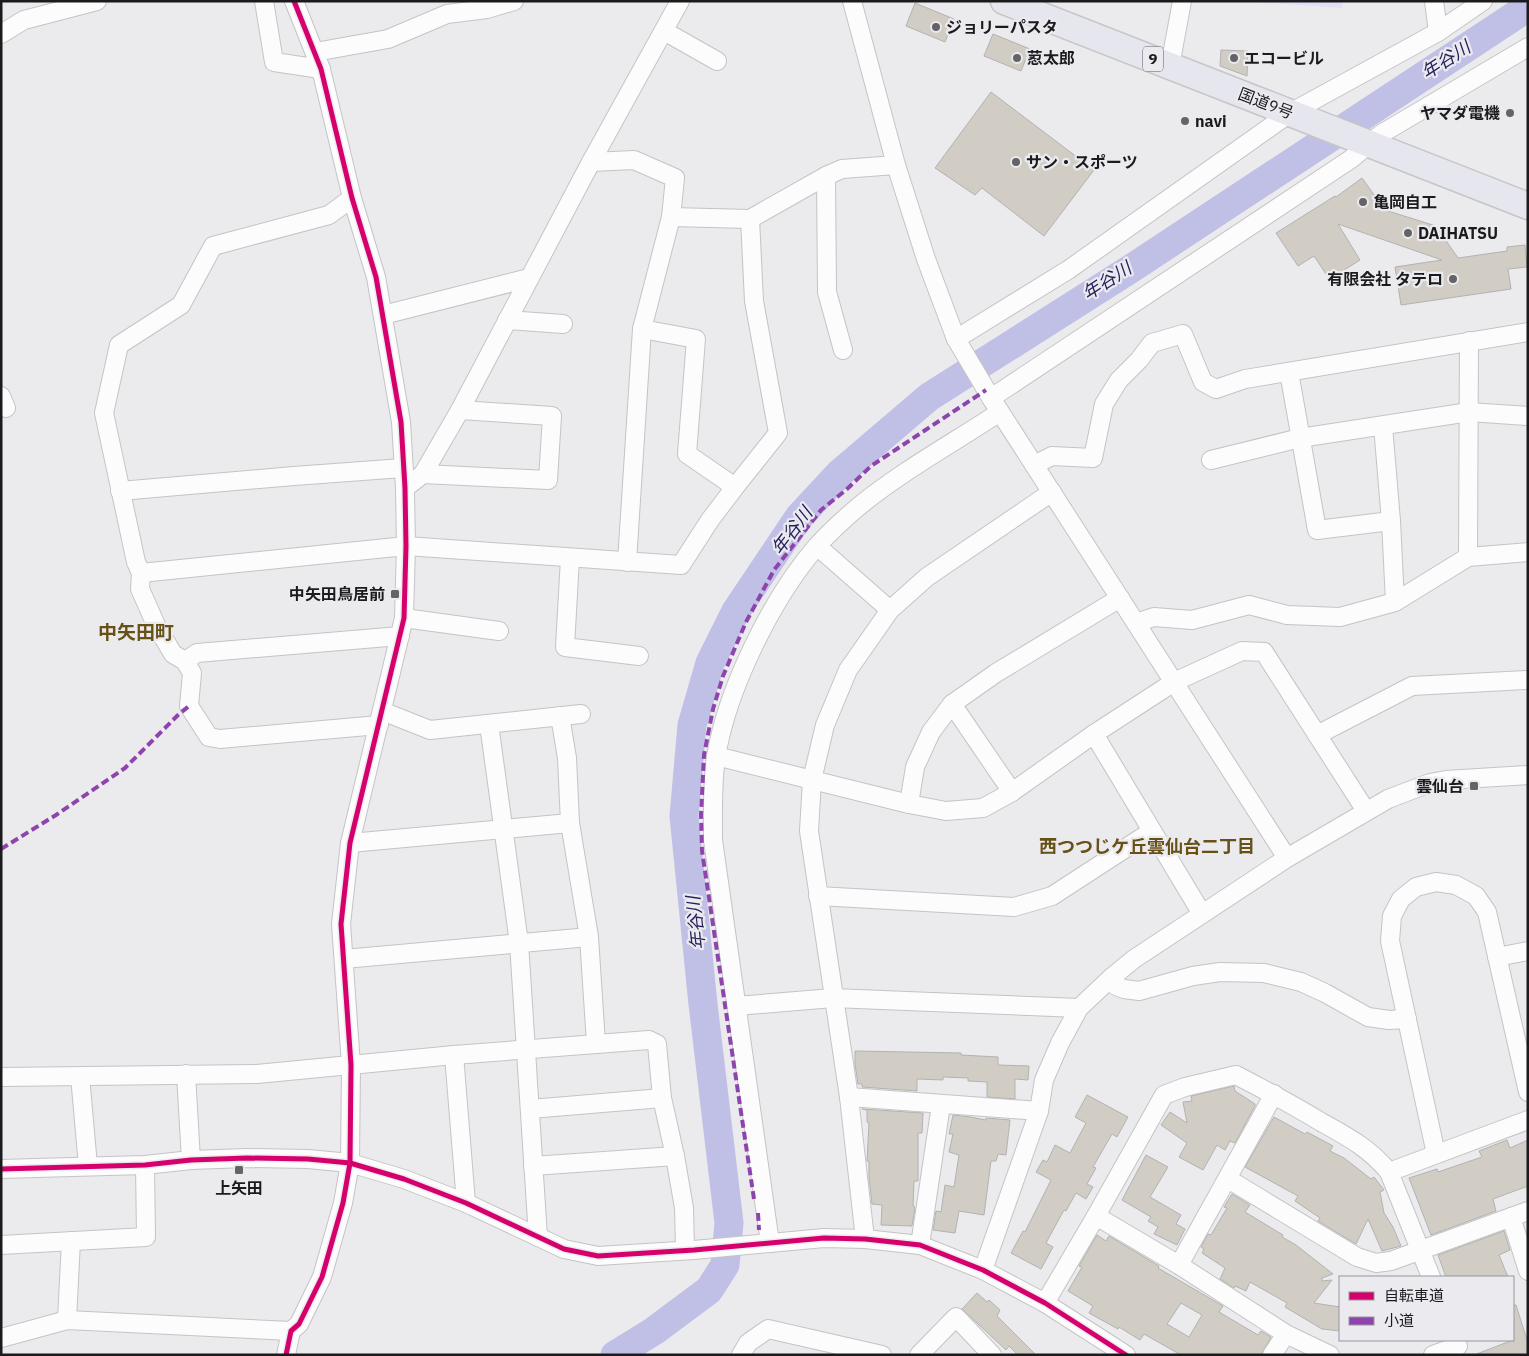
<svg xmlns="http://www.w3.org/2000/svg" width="1529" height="1356" font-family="'IBM Plex Sans','Noto Sans JP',sans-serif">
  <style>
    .green { fill: #dfdff5 }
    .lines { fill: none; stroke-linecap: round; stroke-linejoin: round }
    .river { stroke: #c0c0e6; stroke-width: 29 }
    .building { fill: #d1cdc4; stroke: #b2b2b2; fill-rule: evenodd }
    .minor-casing { stroke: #c4c4c6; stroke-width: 20 }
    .highway-casing { stroke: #c6c6c7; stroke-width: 29 }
    .minor { stroke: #fcfcfc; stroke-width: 18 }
    .highway { stroke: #e6e6ef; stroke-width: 26 }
    .quiet { stroke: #8e44ad; stroke-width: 4; stroke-dasharray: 8 4; stroke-linecap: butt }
    .cycleway-casing { stroke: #eaeaef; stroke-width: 8 }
    .cycleway { stroke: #d6006c; stroke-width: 5 }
    .poi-dot { fill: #646466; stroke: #eaeaef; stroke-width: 2 }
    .labels { text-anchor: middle; stroke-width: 4.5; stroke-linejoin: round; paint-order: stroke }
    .shield { fill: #eaeaef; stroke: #59595c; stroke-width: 1 }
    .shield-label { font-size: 15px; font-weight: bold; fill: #1b1b1d }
    .poi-label { font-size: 16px; font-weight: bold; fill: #1b1b1d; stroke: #eaeaef; text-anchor: start }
    .street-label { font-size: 16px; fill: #1b1b1d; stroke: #eaeaef }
    .water-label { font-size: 18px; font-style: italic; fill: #28205d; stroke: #eaeaef }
    .neighbourhood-label { font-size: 18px; font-weight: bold; fill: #675116; stroke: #eaeaef }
    .quarter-label { font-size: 19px; font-weight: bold; fill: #675116; stroke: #eaeaef }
  </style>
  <rect width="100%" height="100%" fill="#ebebee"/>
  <path class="green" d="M1241 1H1342V8Z"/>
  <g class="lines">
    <path class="river" d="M615 1355 654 1331 709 1290 725 1265 729 1223 703 1004 684 816 692 725 710 663 736 611 799 517 840 473 929 397 1132 268 1528 7"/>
  </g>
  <g class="building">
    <path d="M915 3 954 19 945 42 906 26Z"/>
    <path d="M993 34 1030 49 1021 71 984 56Z"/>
    <path d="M1221 50 1248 51 1247 76 1220 66Z"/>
    <path d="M991 92 1094 170 1044 236 982 188 975 195 935 168Z"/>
    <path d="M1362 178 1385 210 1436 226 1458 258 1507 251V247L1525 245 1527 267 1508 269 1511 289 1401 305 1395 267 1442 260 1338 224 1360 260 1341 272 1326 274 1314 256 1298 266 1276 233 1335 196 1336 197Z"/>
    <path d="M855 1051 961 1053V1055L998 1057V1065L1029 1066 1028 1080 1015 1079V1099L987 1097V1082L968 1081V1078L943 1077V1080L917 1079V1091L862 1087V1084H858L855 1064Z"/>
    <path d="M1234 1086 1235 1091 1255 1104V1106L1235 1143 1230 1141 1225 1150 1217 1145 1203 1170 1179 1157 1187 1143 1161 1125 1170 1112 1187 1123 1183 1102 1192 1101 1191 1096Z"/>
    <path d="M1087 1095 1128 1117 1117 1137 1112 1134 1093 1167 1096 1168 1087 1184 1093 1187 1086 1199 1076 1193 1066 1211 1064 1210 1046 1243 1053 1247 1041 1269 1011 1253 1023 1231 1025 1232 1051 1180 1036 1172 1043 1160 1047 1162 1055 1145 1070 1153 1086 1123 1075 1117Z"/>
    <path d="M862 1109 923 1113 922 1133H918V1181H914L913 1205 915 1208 912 1226 881 1225 882 1205 872 1204 869 1177V1161H867L869 1123 867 1122V1110Z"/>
    <path d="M953 1115 970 1117 986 1120V1118L1010 1120 1006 1155 998 1154 996 1161H991L984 1215 959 1211 955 1233 933 1230 936 1211 941 1212 945 1185 954 1187 959 1155 949 1152 953 1134H949Z"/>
    <path d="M1274 1117 1305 1134 1307 1132 1333 1146 1330 1151 1344 1158 1371 1179 1374 1177 1384 1190 1380 1192 1384 1213 1393 1227 1401 1246 1382 1251 1368 1219 1356 1244 1318 1221 1320 1218 1295 1201 1298 1196 1245 1167Z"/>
    <path d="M1507 1140 1510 1148 1528 1140V1186L1493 1199 1496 1211 1431 1235 1409 1178 1437 1169 1438 1172 1482 1157 1479 1151Z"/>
    <path d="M1146 1155 1168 1167 1150 1197 1181 1215 1176 1224 1185 1229 1177 1245 1154 1234 1158 1227 1148 1221 1151 1217 1122 1200Z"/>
    <path d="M1232 1194 1250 1205 1245 1212 1283 1235 1282 1237 1296 1245 1333 1274 1322 1278V1281L1332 1280 1314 1303 1340 1307V1331L1322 1329 1285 1307 1287 1303 1250 1282 1246 1291 1235 1286 1234 1288 1220 1279 1225 1268 1202 1253 1204 1249 1201 1247 1208 1234 1211 1235 1227 1208 1224 1207Z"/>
    <path d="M1504 1231 1510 1250 1499 1255 1508 1277H1446L1438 1255Z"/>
    <path d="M1097 1235 1106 1241 1109 1236 1159 1266 1158 1268 1223 1306 1219 1312 1258 1335 1261 1331 1271 1337 1261 1355H1181L1144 1334 1140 1340 1119 1327 1118 1329 1089 1313 1093 1306 1068 1291 1082 1267 1079 1266ZM1181 1303 1202 1315 1189 1337 1167 1324Z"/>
    <path d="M977 1293 987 1302 989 1300 1000 1310 997 1316 1036 1355H1018L1009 1346 1006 1350 962 1309Z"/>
    <path d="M1513 1305H1516L1528 1343V1355H1474L1513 1340Z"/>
  </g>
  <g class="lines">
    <g class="minor-casing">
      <g id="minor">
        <path d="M264 1 274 62 321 69"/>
        <path d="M852 1 896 165 926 259 956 339 991 398 1287 858"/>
        <path d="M1434 1 1438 32"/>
        <path d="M664 31 717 61"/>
        <path d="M1 34 24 20 97 1"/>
        <path d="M315 52 388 39 447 14 487 9 514 1"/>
        <path d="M1170 66 1182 1"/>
        <path d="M591 162 634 160 675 178 671 217 642 329 627 562"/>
        <path d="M826 176 827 292 843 350"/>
        <path d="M352 198 329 215 213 246 181 305 119 345 104 413 136 562 141 573 140 589 156 625 173 654 185 661 192 673 189 706 209 737 220 739 379 725"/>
        <path d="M671 217 750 219 826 176 842 169 896 165"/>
        <path d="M383 315 529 278"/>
        <path d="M507 320 563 324"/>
        <path d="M642 329 696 339 687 454 735 487"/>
        <path d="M956 339 1068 270 1290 113 1438 32 1483 1"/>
        <path d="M1469 341 1468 557 1528 552"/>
        <path d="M1289 372 1317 530 1391 521 1395 602"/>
        <path d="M1 396 6 408"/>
        <path d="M991 398 1351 159 1381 134 1528 47"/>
        <path d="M1383 426 1391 521"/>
        <path d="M1211 460 1300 438 1469 412 1528 416"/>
        <path d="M1034 465 1052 456 1093 458 1104 404 1119 380 1139 360 1152 343 1183 334 1203 382 1216 389 1245 379 1528 332"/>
        <path d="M423 474 548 480 552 416 460 410"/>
        <path d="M405 488 423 474 460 410 591 162 680 1"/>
        <path d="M120 491 294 476 403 468"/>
        <path d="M817 546 890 610"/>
        <path d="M570 558 565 647 639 656"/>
        <path d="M141 573 406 546 681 565 710 520 735 487 778 433 754 301 750 219"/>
        <path d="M404 618 499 631"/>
        <path d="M1136 623 1154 617 1192 620 1249 605 1287 615 1340 617 1395 602 1468 557"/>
        <path d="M185 661 197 653 400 636"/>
        <path d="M952 704 1012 792"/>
        <path d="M382 711 430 730 581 714"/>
        <path d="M560 716 567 758 570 823 589 937 596 1043"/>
        <path d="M489 724 519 943 538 1237"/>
        <path d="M1094 734 1202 914"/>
        <path d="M1317 735 1412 686 1528 680"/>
        <path d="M716 756 909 804 946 811 983 808 1012 792 1094 734 1174 682 1242 651 1264 652 1366 811"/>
        <path d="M909 804 915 767 931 732 952 704 996 673 1120 598"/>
        <path d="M350 843 570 823"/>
        <path d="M818 896 1014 907 1052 896 1152 831"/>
        <path d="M1497 957 1528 951"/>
        <path d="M344 959 589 937"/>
        <path d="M1112 977 1116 986 1124 989 1139 991 1193 976 1220 972 1264 973 1301 982 1325 993 1368 1017 1389 1020 1407 1019"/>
        <path d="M736 1006 833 998 1079 1008"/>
        <path d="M454 1055 466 1203"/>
        <path d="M186 1074 191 1160"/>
        <path d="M80 1076 88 1166"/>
        <path d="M1 1077 257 1074 454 1055 649 1040 657 1044 662 1098 675 1156 684 1208 685 1249"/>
        <path d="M849 1097 1039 1111"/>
        <path d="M530 1109 662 1098"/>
        <path d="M1436 1154 1390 941 1392 916 1401 899 1416 887 1436 882 1456 885 1476 896 1487 912 1528 1092"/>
        <path d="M533 1166 675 1156"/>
        <path d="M1 1169 145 1165 191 1160 247 1158 308 1159 350 1163 404 1179 466 1203 564 1249 598 1256 694 1250 824 1238 865 1239 920 1245 983 1270 1045 1303 1126 1355"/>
        <path d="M1389 1172 1528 1120"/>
        <path d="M1228 1179 1357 1257 1376 1263 1391 1261 1528 1211"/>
        <path d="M1096 1216 1179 1265 1286 1334 1330 1355"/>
        <path d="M1511 1217 1528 1271"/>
        <path d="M865 1239 849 1097 809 831 812 780 825 725 848 670 890 610 927 577 1052 492"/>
        <path d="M770 1243 713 840C713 813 712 784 716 757 727 689 772 598 817 546 829 533 844 519 858 507 902 471 953 443 1000 412"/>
        <path d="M1 1245 146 1237 145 1165"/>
        <path d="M920 1245 941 1105"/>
        <path d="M1179 1265 1274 1094"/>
        <path d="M983 1270 1039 1111 1044 1080 1060 1043 1079 1008 1112 977 1134 959 1287 858 1388 799 1430 783 1446 780 1528 775"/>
        <path d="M1045 1303 1096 1216 1164 1095 1185 1087 1236 1075C1265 1090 1293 1105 1321 1122 1348 1137 1369 1148 1389 1172L1431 1277"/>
        <path d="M67 1320 71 1241"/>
        <path d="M1 1338 67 1320 291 1331"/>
        <path d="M286 1355 291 1331 299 1324 322 1277 343 1203 350 1163 351 1065 341 924 350 843 404 618 406 546 405 488 401 422 376 277 352 198 321 69 294 1"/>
        <path d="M741 1355 748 1343 768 1329 882 1355"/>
        <path d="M919 1355 956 1317 992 1355"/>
        <path d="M1272 1355 1286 1334"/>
        <path d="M1433 1355 1458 1346"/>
      </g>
    </g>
    <g class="highway-casing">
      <path id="highway" d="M1004 1 1528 206"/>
    </g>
    <use href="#minor" class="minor"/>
    <use href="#highway" class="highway"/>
    <g class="quiet">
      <path d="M1 849 56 815 125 768 178 715 189 706"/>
      <path d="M754 1199 702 851 701 815 704 755 713 709 723 676 746 622 774 570 821 510 846 490 871 466 986 390"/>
      <path d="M758 1213 759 1230"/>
    </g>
    <g class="cycleway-casing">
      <g id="cycleway">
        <path d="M1 1169 145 1165 191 1160 247 1158 308 1159 350 1163 404 1179 466 1203 564 1249 598 1256 694 1250 824 1238 865 1239 920 1245 983 1270 1045 1303 1126 1355"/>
        <path d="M286 1355 291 1331 299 1324 322 1277 343 1203 350 1163 351 1065 341 924 350 843 404 618 406 546 405 488 401 422 376 277 352 198 321 69 294 1"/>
      </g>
    </g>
    <use href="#cycleway" class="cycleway"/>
  </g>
  <g class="poi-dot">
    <circle cx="936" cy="27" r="5"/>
    <circle cx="1017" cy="58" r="5"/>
    <circle cx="1234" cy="58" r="5"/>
    <circle cx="1510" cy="113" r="5"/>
    <circle cx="1185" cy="121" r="5"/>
    <circle cx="1016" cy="162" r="5"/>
    <circle cx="1363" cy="202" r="5"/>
    <circle cx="1408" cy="233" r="5"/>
    <circle cx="1453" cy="279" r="5"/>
    <rect x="390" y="589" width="10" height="10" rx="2.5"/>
    <rect x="1469" y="781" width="10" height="10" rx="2.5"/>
    <rect x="234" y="1165" width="10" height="10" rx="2.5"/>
  </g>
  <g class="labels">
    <rect class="shield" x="1143" y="46.5" width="20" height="25" rx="4"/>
    <g class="shield-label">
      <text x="1153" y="64">9</text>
    </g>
    <g class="poi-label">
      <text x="946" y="33">ジョリーパスタ</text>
      <text x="1027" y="64">荵太郎</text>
      <text x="1244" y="64">エコービル</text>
      <text x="1500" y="119" text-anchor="end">ヤマダ電機</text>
      <text x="1195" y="127">navi</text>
      <text x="1026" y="168">サン・スポーツ</text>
      <text x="1373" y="208">亀岡自工</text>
      <text x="1418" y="239">DAIHATSU</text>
      <text x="1443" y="285" text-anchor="end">有限会社 タテロ</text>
      <text x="385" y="600" text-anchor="end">中矢田鳥居前</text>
      <text x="1464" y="792" text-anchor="end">雲仙台</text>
      <text x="239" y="1194" text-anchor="middle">上矢田</text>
    </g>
    <g class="street-label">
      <text transform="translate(1266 103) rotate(21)" y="6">国道9号</text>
    </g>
    <g class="water-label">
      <text transform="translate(1446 60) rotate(-33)" y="6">年谷川</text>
      <text transform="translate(1107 281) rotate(-33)" y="6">年谷川</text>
      <text transform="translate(792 531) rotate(-53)" y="6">年谷川</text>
      <text transform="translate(696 923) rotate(-96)" y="6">年谷川</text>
    </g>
    <g class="neighbourhood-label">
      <text x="1147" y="853">西つつじケ丘雲仙台二丁目</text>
    </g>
    <g class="quarter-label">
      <text x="136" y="639">中矢田町</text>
    </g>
  </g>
  <rect width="1529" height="1356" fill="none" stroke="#1b1b1d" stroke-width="5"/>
  <rect x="1339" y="1276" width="175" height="65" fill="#eaeaef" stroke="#97979b"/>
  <rect x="1349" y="1292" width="25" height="8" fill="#d6006c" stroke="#97979b"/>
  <text x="1384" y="1301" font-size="15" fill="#1b1b1d">自転車道</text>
  <rect x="1349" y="1317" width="25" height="8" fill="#8e44ad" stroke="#97979b"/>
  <text x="1384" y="1326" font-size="15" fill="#1b1b1d">小道</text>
</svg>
